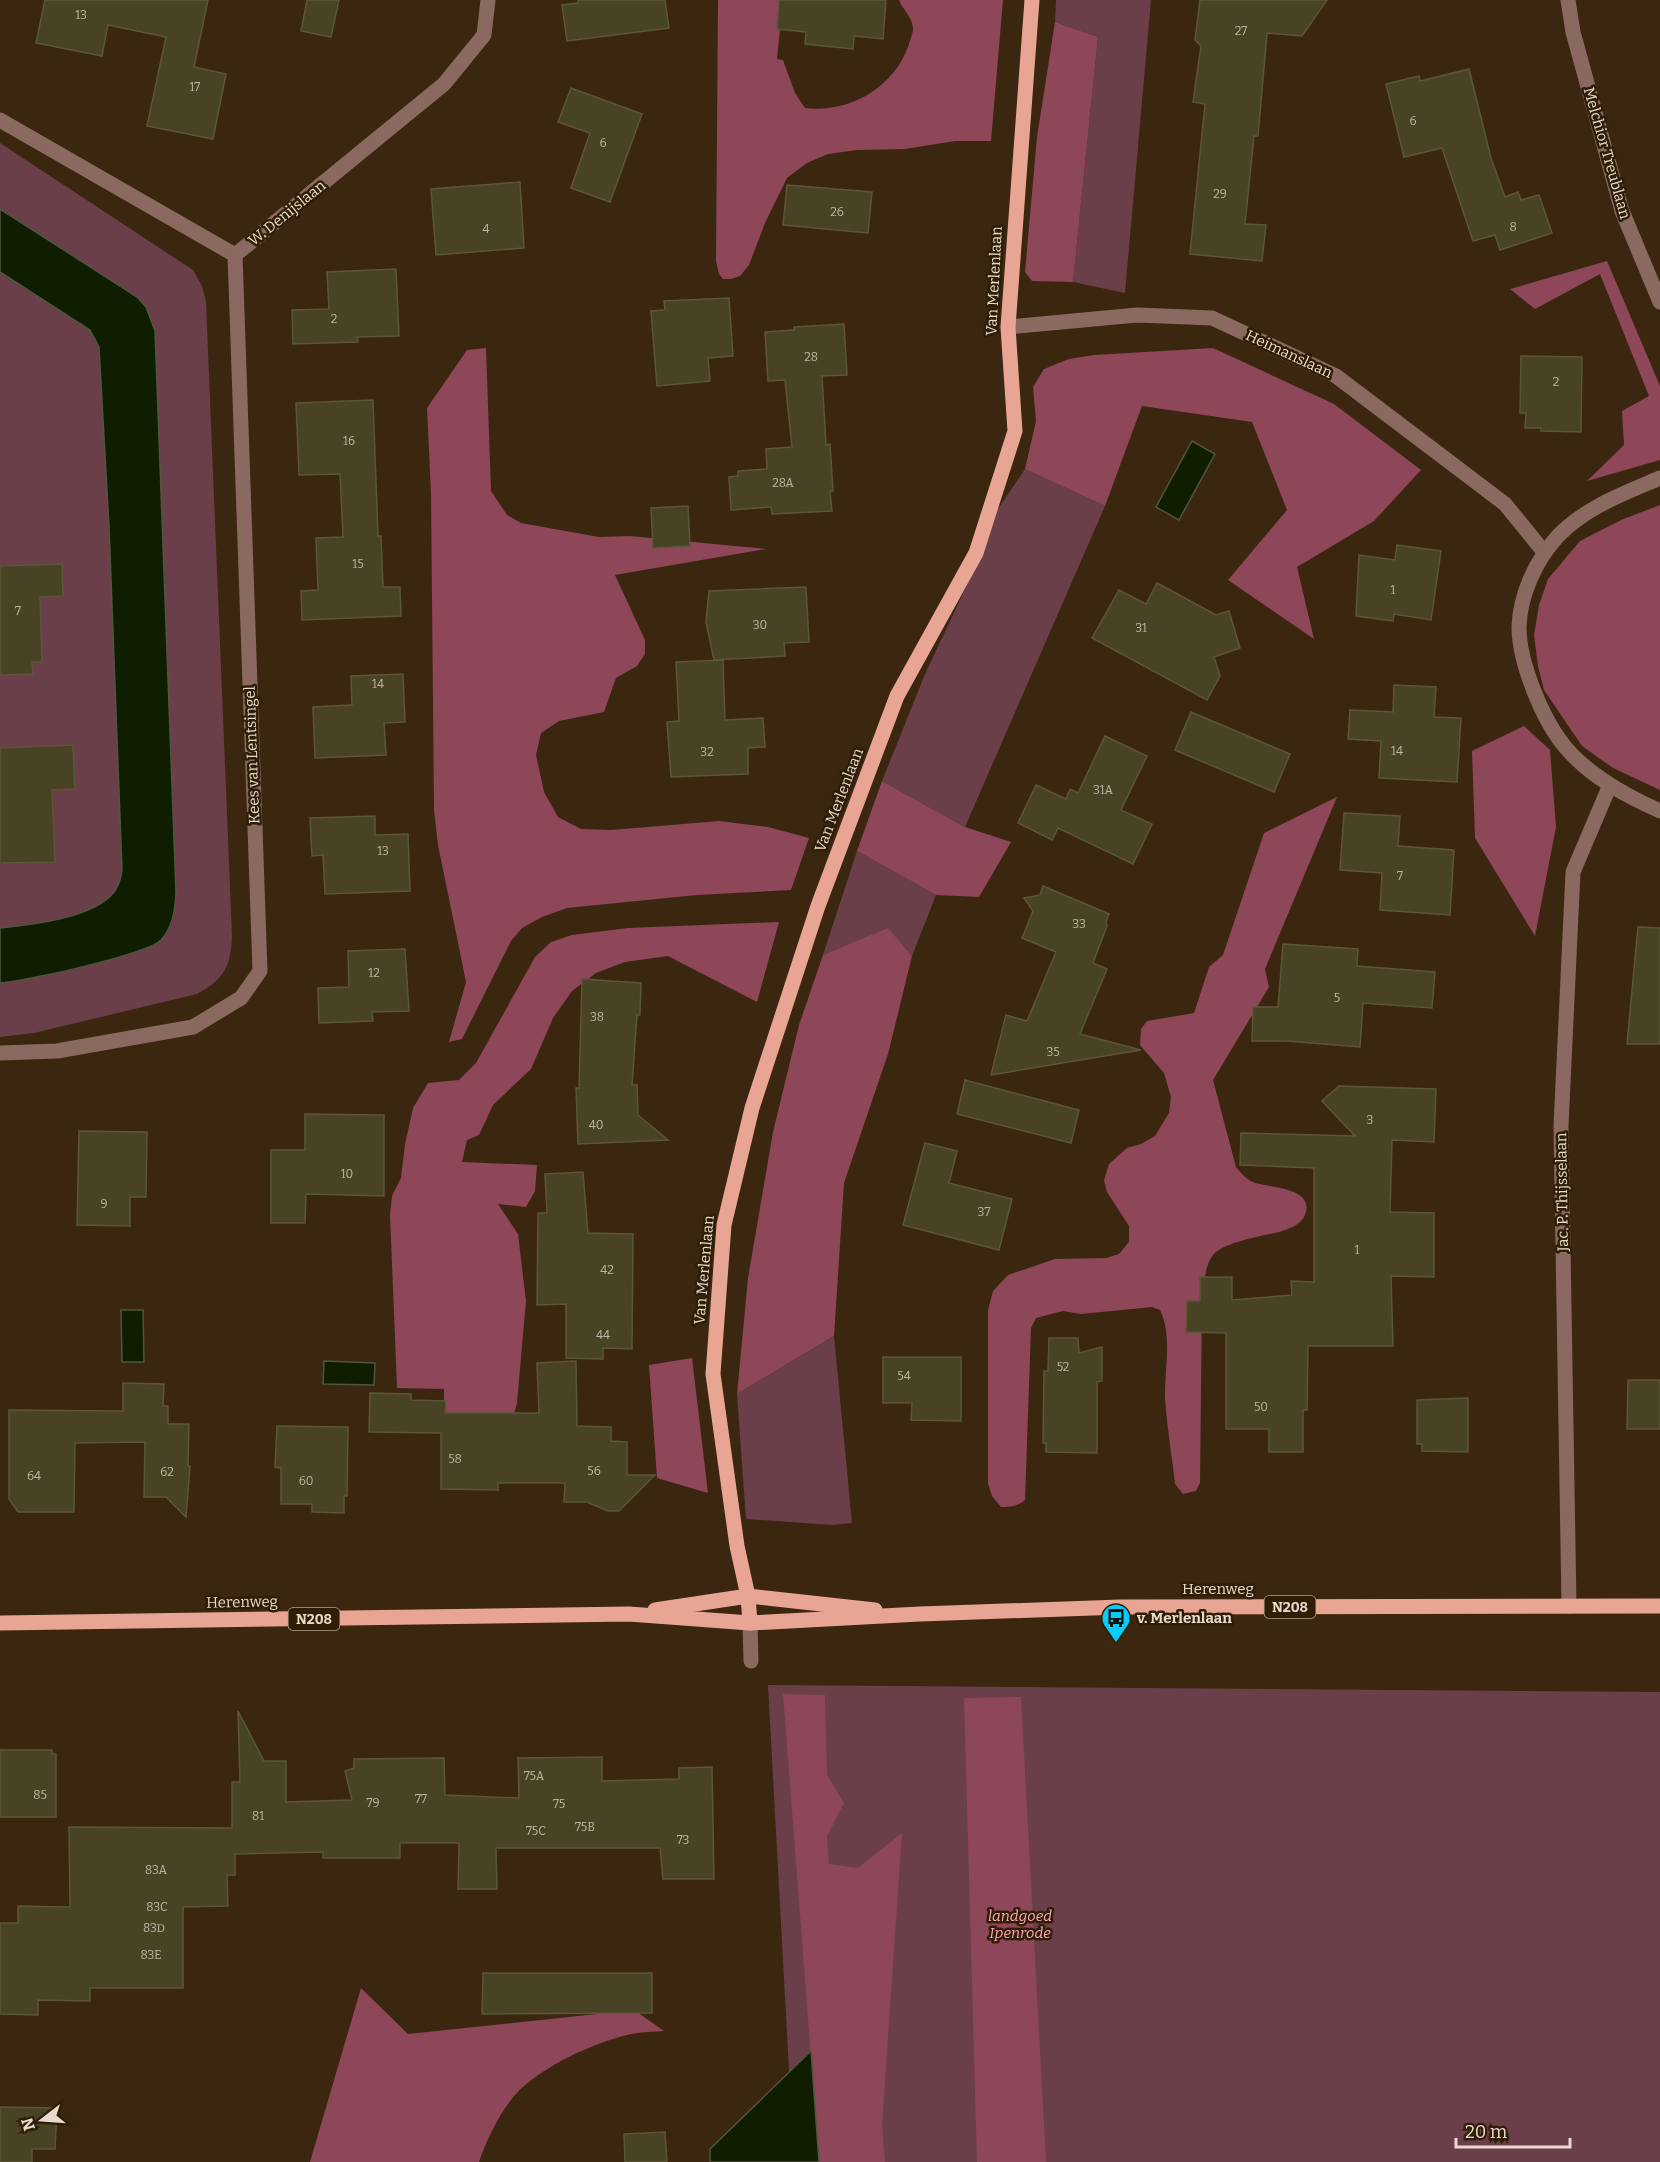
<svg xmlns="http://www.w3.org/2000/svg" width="1660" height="2162" font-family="Bitter,serif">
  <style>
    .green { fill: #6a3f4a }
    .forest { fill: #8e4659 }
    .water { fill: #0f1d00; stroke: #50563e; stroke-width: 1.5 }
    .building { fill: #494325; stroke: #5c5638; stroke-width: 1.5 }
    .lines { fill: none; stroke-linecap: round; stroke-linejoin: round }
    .minor { stroke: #8a6960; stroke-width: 15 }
    .major { stroke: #e9a593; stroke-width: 15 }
    .labels { text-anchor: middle; stroke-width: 5; stroke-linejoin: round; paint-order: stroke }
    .number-label { font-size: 12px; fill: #c0b5a4 }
    .shield { fill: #301d06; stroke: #b1a292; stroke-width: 1.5 }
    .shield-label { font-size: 14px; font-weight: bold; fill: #e8dbce }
    .street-label { font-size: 15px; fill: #e8dbce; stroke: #301d06 }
    .poi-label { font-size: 15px; font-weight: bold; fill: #e8dbce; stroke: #301d06; text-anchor: start }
    .park-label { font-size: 15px; font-style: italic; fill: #fda7bb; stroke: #301d06 }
  </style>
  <rect width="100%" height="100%" fill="#3b2610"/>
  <g class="green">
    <path d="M1056 0H1151L1125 293 1073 282 1098 37 1055 22Z"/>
    <path d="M0 143 193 270 202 286 206 302 232 936C231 967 224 979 197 994L34 1033 0 1037V983C26 982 143 955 161 940 174 929 175 908 176 893L162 551 137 297 0 209Z"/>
    <path d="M0 272 90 330 99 347 109 526 122 870C121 878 119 886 114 892 94 918 31 925 0 928Z"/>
    <path d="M1025 469 1105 506 965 827 882 781 925 674 977 564 992 518Z"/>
    <path d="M857 851 936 895 912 956 888 929 823 955Z"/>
    <path d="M834 1336 852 1523 832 1525 746 1519 737 1394Z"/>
    <path d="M768 1685 1660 1692V2162H794Z"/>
  </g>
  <g class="forest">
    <path d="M718 0H783L777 59 783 60 795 93 805 108C849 113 892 89 908 47 909 42 913 34 913 29 913 18 903 10 899 0H1003L991 141H955L905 149 857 150 828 154 807 163 787 178 765 223 749 265 740 276 731 279H723L719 274 716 261Z"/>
    <path d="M1055 22 1098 37 1073 282 1032 281 1025 272 1037 137Z"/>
    <path d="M1607 261 1660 386V460L1587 481 1624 445 1622 411 1649 396 1600 274 1535 309 1510 289Z"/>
    <path d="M486 348 491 491 507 515 521 523 599 537 630 536 766 549 615 575 645 640V654L637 666 616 678 604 712 559 721 541 733 536 755 544 792 558 817 581 829 611 830 719 821 768 827 809 838 791 890 697 895 567 908 542 917 522 928 511 941 462 1039 449 1042 466 982 438 845 434 810 431 493 427 408 467 350Z"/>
    <path d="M1213 348 1334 404 1421 470 1374 521 1297 567 1314 639 1228 580 1287 510 1252 422 1142 406 1105 506 1025 469 1036 421 1033 387 1044 369 1069 359 1094 355Z"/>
    <path d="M1660 505V790L1613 768 1582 746 1544 690 1538 666 1534 635 1539 605 1548 579 1580 541 1621 520Z"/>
    <path d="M1524 726 1550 750 1556 827 1535 936 1475 838 1472 751Z"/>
    <path d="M882 781 965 827 1011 842 979 897 936 895 857 851Z"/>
    <path d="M1337 797 1265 969 1269 987 1213 1080 1236 1167C1241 1173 1246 1179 1253 1182 1265 1188 1316 1186 1305 1215 1301 1225 1288 1229 1279 1232 1262 1236 1224 1242 1213 1255 1204 1267 1204 1285 1202 1300L1200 1483 1196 1491 1183 1494 1175 1484C1172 1456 1167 1427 1165 1399 1164 1370 1173 1337 1160 1310L1152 1307 1081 1314 1063 1311 1036 1318 1031 1328 1025 1500C1018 1506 1011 1507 1001 1507L992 1496 988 1483V1310L993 1291 1008 1275 1055 1259 1106 1258 1119 1254 1129 1242V1226L1107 1192 1104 1180 1109 1164 1127 1148 1141 1144 1155 1136 1169 1113 1171 1097 1164 1073 1140 1045 1141 1029 1147 1021 1194 1013 1209 967 1223 955 1264 833Z"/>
    <path d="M779 922 757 1002 668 956 625 962 596 973 572 991 553 1018 531 1069 493 1105 479 1135 467 1140 462 1162 537 1165 535 1191 526 1207 498 1204 518 1234 526 1301 517 1403 511 1426 444 1442V1389L397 1388 390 1214 392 1196 401 1178 405 1144 413 1108 428 1083 459 1080 476 1063 535 957 551 942 572 935 628 928Z"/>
    <path d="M888 928 912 956 888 1054 844 1183 834 1336 737 1394 748 1278 773 1132 799 1025 823 955Z"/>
    <path d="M692 1358 708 1493 657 1478 649 1365Z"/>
    <path d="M783 1694 825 1695 827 1775 844 1803 827 1836 829 1864 858 1868 902 1833 882 2125 885 2162H819Z"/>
    <path d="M1021 1697 1046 2162H977L964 1698Z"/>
    <path d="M361 1988 408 2034 634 2010 664 2031C651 2032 636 2032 623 2036 588 2046 551 2063 524 2086 504 2103 487 2138 479 2162H310Z"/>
  </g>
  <g class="water">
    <path d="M0 209 137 297 146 307 155 331 176 893C175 910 173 927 161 940 148 954 23 982 0 983V928C31 925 94 918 114 892 119 886 121 878 122 870L109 526 99 347 90 330 0 272Z"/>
    <path d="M1192 441 1215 454 1179 520 1156 507Z"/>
    <path d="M121 1310H143L144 1362H122Z"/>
    <path d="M324 1361 375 1363 374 1385 323 1384Z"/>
    <path d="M811 2051 819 2162H710V2149Z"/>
  </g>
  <g class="building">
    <path d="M45 0H208L194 67 226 74 213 139 147 126 166 37 108 25 102 56 36 43Z"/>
    <path d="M307 0H339L331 37 301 31Z"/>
    <path d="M578 0H665L669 28 567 41 562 5 578 3Z"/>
    <path d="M779 0H886L883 39 854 36 853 49 805 44 806 32 777 29Z"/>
    <path d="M1200 0H1327L1302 36 1267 33 1258 136H1254L1245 224 1266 225 1262 261 1190 254 1205 104 1193 102 1201 46 1195 40Z"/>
    <path d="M1469 69 1491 158 1505 197 1518 192 1521 200 1539 195 1552 233 1500 250 1495 235 1473 241 1442 148 1404 157 1386 84 1419 76 1420 81Z"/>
    <path d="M571 88 642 114 610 202 571 188 590 133 558 122Z"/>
    <path d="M520 182 524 248 436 255 431 189Z"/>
    <path d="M787 185 872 192 868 233 783 225Z"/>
    <path d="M396 269 399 336 357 337 358 342 293 344 292 310 329 309 327 272Z"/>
    <path d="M729 298 733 356 708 358 710 381 657 386 651 311 665 310 664 301Z"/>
    <path d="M844 324 847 375 822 376 826 445 830 444 833 491H830L832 511 772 514 771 507 731 510 729 477 738 476V471L767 469 766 449 792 447 785 380 768 381 765 332 794 330V327Z"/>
    <path d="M1521 356 1582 357 1581 432 1541 431V428H1525L1526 413H1520Z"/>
    <path d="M373 400 378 536H381L383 587H400L401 616 302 620 301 591 318 590 316 538 343 537 340 474 299 475 296 403Z"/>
    <path d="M688 506 690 546 653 548 651 508Z"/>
    <path d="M1397 545 1441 551 1431 620 1394 614 1393 621 1356 616 1359 555 1395 560Z"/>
    <path d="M62 564 63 596 40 597 42 662H32L33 674 0 675V566Z"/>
    <path d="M1157 583 1216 615 1229 611 1240 648 1214 657 1220 676 1207 700 1092 638 1119 590 1146 604Z"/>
    <path d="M806 587 809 642 784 643 785 656 714 660 706 622 709 591Z"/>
    <path d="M723 660 725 720 763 718 765 747 748 748V774L671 777 667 722 679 721 676 662Z"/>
    <path d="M403 674 405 722 384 723 386 755 315 758 313 707 352 705 351 676Z"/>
    <path d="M1394 685 1436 687 1434 717 1461 718 1457 782 1379 778 1381 741 1348 739 1350 710 1393 712Z"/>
    <path d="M1191 712 1290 754 1274 792 1175 750Z"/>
    <path d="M1105 736 1147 756 1121 810 1152 824 1133 864 1058 828 1052 840 1018 823 1036 785 1066 799 1070 789 1078 793Z"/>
    <path d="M73 745 75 789 52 790 55 862 0 863V748Z"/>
    <path d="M1344 813 1400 816 1398 846 1454 850 1450 915 1380 910 1382 873 1340 870Z"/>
    <path d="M375 816V835L408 834 410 891 325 894 323 855 312 856 310 818Z"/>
    <path d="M1043 886 1109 914 1106 922 1107 926 1093 963 1107 969 1080 1034 1141 1050 991 1075 1006 1015 1027 1021 1056 952 1022 938 1033 911 1024 898 1040 895Z"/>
    <path d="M1638 927 1660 928V1044H1627Z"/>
    <path d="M1283 944 1358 949 1357 966 1435 972 1432 1008 1363 1003 1360 1047 1286 1041H1252L1253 1007H1278Z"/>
    <path d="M405 949 409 1011 372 1012 373 1021 319 1023 318 988 349 987 348 951Z"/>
    <path d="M582 979 641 983 640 1015H637L632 1085H637L638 1115 668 1140 578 1144 576 1088H579Z"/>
    <path d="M965 1080 1079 1110 1071 1143 957 1114Z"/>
    <path d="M1339 1086 1436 1089 1434 1142 1392 1140 1390 1212 1434 1213V1277L1391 1276 1393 1346H1308L1307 1410H1303V1452H1269V1429H1226V1333L1186 1332 1187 1301H1200V1277H1232V1300L1292 1295 1291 1281 1314 1282V1168L1240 1165 1241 1133 1355 1136 1322 1101Z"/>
    <path d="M305 1114 384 1115V1196L306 1194 305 1223H271V1150H305Z"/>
    <path d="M79 1131 147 1132 146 1197H130V1226L77 1225Z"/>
    <path d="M925 1143 957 1151 949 1183 1012 1199 999 1250 903 1225Z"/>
    <path d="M583 1172 588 1233 633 1234 632 1349 603 1348V1359L566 1358V1304L537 1305 538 1213H547L545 1174Z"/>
    <path d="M1049 1338H1078L1079 1353 1102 1347V1381L1097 1382V1453L1046 1452V1443H1043L1044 1371H1048Z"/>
    <path d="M883 1357H961V1421L911 1420 912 1403H883Z"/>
    <path d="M576 1361 577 1426 611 1427V1441L627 1442V1475H655L619 1511H608L587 1502H564L565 1483H498V1490L441 1489V1433L369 1432 370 1393 411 1394V1400L446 1401 445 1413H539L537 1363Z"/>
    <path d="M1628 1380H1660V1429H1627Z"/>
    <path d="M123 1383 164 1384 163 1406H168V1424H189L188 1466H190L186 1517 166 1497H144L145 1442 75 1443 74 1512H18L9 1499V1410L123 1411Z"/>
    <path d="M1468 1398V1452L1422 1451V1444H1417V1400Z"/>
    <path d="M277 1426 348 1427 347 1496H344V1513L312 1512V1504H281V1468L275 1467Z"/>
    <path d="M238 1711 264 1761H286V1802L352 1800 345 1771 354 1768V1759L444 1758 445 1795 519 1798 518 1758 602 1757V1781L679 1779V1768L712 1767 714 1879H663L660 1848H496L497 1889H458L459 1843H400V1858H323V1852L235 1854V1875H227L228 1906 183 1907V1988H90V2001L38 2000V2015L0 2014V1923H18V1906L70 1907 69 1827 232 1828V1782H240Z"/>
    <path d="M0 1750H52V1754H56V1817H0Z"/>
    <path d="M483 1973H652V2013L482 2014Z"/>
    <path d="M0 2107 57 2108 55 2149H32V2162H0Z"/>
    <path d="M665 2132 667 2162H625L624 2134Z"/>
  </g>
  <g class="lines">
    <g class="minor">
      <path d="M1568 0 1573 32 1622 211 1660 302"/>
      <path d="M0 120 235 255 444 84 484 35 488 0"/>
      <path d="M1008 327 1137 315 1212 318 1336 376 1505 504 1544 552"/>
      <path d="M1660 478C1623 494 1586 507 1558 536 1536 560 1520 594 1519 627 1519 663 1543 721 1566 748 1591 777 1626 796 1660 811"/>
      <path d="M0 1053 57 1051 193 1027 241 998 260 971 235 255"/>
      <path d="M1569 1606 1561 1126 1573 872 1610 785"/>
      <path d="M750 1623 751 1661"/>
    </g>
    <g class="major">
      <path d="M655 1610 748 1596 875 1610"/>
      <path d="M0 1623 629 1614 750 1623 920 1614 1120 1607 1660 1606"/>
      <path d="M750 1623 748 1596 737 1546 713 1374 724 1225 752 1108 818 906 897 696 976 553 1015 431 1008 327 1032 0"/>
    </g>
  </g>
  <defs>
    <g id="bus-pin" transform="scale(1.5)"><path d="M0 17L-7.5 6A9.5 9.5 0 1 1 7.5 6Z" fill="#07cbf9" stroke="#301d06"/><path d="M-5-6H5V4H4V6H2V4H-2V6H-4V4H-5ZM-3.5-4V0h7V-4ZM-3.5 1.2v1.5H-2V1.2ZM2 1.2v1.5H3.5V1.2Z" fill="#111"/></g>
  </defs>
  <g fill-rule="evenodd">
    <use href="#bus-pin" x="1116" y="1618"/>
  </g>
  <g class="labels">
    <g class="number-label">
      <text x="81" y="19">13</text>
      <text x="1241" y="35">27</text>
      <text x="195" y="91">17</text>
      <text x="1413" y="125">6</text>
      <text x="603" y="147">6</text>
      <text x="1220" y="198">29</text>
      <text x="837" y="216">26</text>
      <text x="1513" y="231">8</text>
      <text x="486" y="233">4</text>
      <text x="334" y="323">2</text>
      <text x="811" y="361">28</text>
      <text x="1556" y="386">2</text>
      <text x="349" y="445">16</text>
      <text x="783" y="487">28A</text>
      <text x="358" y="568">15</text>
      <text x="1393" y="594">1</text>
      <text x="18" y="615">7</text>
      <text x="760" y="629">30</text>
      <text x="1141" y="632">31</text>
      <text x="378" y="688">14</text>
      <text x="1397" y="755">14</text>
      <text x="707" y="756">32</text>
      <text x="1103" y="794">31A</text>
      <text x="383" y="855">13</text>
      <text x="1400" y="880">7</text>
      <text x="1079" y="928">33</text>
      <text x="374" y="977">12</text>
      <text x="1337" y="1002">5</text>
      <text x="597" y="1021">38</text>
      <text x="1053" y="1056">35</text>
      <text x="1370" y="1124">3</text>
      <text x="596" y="1129">40</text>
      <text x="347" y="1178">10</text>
      <text x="104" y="1208">9</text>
      <text x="984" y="1216">37</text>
      <text x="1357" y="1254">1</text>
      <text x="607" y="1274">42</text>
      <text x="603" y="1339">44</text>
      <text x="1063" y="1371">52</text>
      <text x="904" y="1380">54</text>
      <text x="1261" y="1411">50</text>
      <text x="455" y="1463">58</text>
      <text x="594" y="1475">56</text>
      <text x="167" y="1476">62</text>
      <text x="34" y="1480">64</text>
      <text x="306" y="1485">60</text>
      <text x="534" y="1780">75A</text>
      <text x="40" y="1799">85</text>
      <text x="421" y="1803">77</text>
      <text x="373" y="1807">79</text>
      <text x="559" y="1808">75</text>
      <text x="258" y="1820">81</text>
      <text x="585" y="1831">75B</text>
      <text x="536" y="1835">75C</text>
      <text x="683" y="1844">73</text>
      <text x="156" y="1874">83A</text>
      <text x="157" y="1911">83C</text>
      <text x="154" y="1932">83D</text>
      <text x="151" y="1959">83E</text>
    </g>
    <g class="shield">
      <rect x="1264.5" y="1596" width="51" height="22" rx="4.5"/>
      <rect x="288.5" y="1608" width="51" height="22" rx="4.5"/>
    </g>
    <g class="shield-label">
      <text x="1290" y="1612">N208</text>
      <text x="314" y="1624">N208</text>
    </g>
    <g class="street-label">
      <text transform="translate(1607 153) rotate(74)" y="5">Melchior Treublaan</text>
      <text transform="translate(287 213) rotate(-39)" y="5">W. Denijslaan</text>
      <text transform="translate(994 281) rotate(-87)" y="5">Van Merlenlaan</text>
      <text transform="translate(1289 354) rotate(25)" y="5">Heimanslaan</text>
      <text transform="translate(252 755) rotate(-92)" y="5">Kees van Lentsingel</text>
      <text transform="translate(839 800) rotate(-69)" y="5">Van Merlenlaan</text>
      <text transform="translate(1562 1192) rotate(-91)" y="5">Jac. P. Thijsselaan</text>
      <text transform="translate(704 1270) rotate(-85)" y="5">Van Merlenlaan</text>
      <text x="1218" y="1594">Herenweg</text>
      <text transform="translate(242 1602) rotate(-1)" y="5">Herenweg</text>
    </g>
    <g class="poi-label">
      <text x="1137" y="1623">v. Merlenlaan</text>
    </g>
    <g class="park-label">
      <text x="1020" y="1921">landgoed<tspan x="1020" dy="17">Ipenrode</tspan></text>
    </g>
  </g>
  <g transform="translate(42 2120) rotate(253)" stroke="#301d06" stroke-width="4.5" paint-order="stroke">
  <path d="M0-4.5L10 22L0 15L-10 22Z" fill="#e8dbce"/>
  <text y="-9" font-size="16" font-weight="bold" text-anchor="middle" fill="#e8dbce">N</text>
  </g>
  <path d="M1456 2138v9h114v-9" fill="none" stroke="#e8dbce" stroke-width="3"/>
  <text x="1465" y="2138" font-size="18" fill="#e8dbce" stroke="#301d06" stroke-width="4.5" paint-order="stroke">20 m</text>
</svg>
